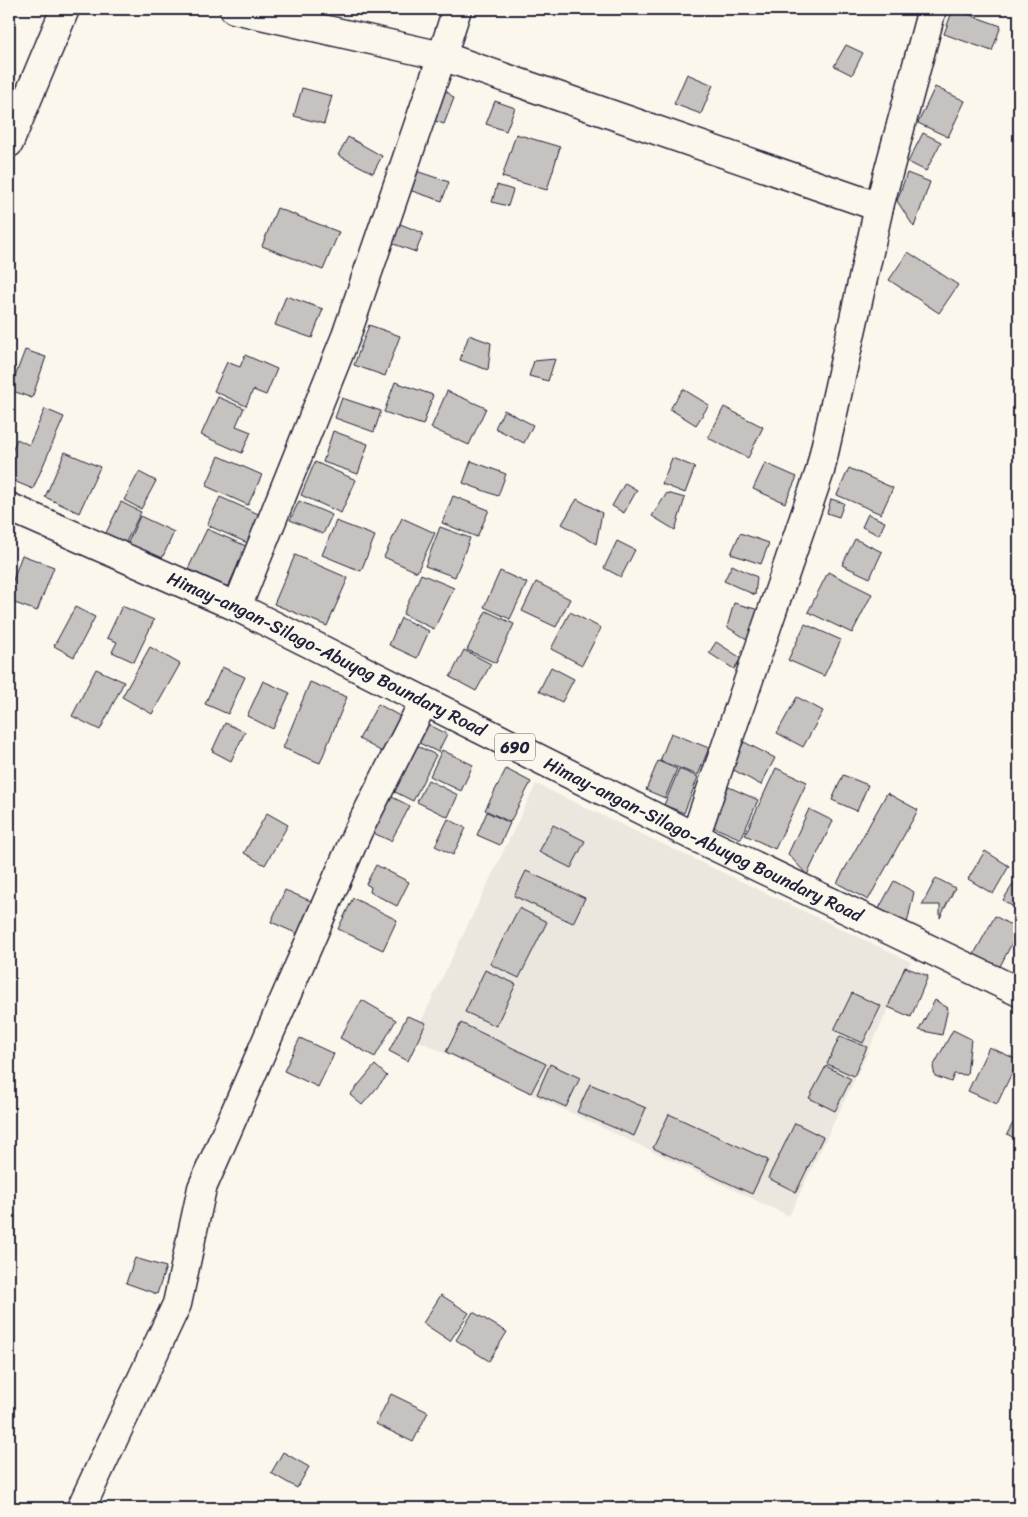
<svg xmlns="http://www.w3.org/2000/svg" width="1028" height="1517" font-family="Sriracha,sans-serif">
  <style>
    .built { fill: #ebe7df }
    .building { fill: #c6c2c0; stroke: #22223b }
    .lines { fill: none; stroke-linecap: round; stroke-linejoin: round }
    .minor-casing { stroke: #22223b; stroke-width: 31 }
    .primary-casing { stroke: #22223b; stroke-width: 31 }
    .minor { stroke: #fbf7ec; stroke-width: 28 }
    .primary { stroke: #fbf7ec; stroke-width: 28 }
    .labels { text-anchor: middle; stroke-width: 4; stroke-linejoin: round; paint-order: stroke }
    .shield { fill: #fbf7ec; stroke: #636270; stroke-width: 1 }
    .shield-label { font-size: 16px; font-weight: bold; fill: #22223b }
    .street-label { font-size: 18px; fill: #22223b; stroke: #fbf7ec }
  </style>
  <rect width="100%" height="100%" fill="#fbf7ec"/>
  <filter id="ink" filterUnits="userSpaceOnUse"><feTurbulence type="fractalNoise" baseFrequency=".02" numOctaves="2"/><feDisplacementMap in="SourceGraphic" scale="10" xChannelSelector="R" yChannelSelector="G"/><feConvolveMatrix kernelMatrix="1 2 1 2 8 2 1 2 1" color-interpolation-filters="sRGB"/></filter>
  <g filter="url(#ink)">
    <path class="built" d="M536 784 911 962 789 1216 413 1038Z"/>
    <g class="building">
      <path d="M953 9 1001 26 992 51 944 34Z"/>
      <path d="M846 45 863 53 852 75 834 66Z"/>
      <path d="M687 74 713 85 701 114 674 104Z"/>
      <path d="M935 87 965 101 948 137 918 123Z"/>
      <path d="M302 88 332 96 324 124 294 116Z"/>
      <path d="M444 89 454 98 444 124 432 120Z"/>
      <path d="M495 101 515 108 506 131 486 124Z"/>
      <path d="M923 133 941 142 926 171 908 162Z"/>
      <path d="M516 134 560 147 547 190 502 177Z"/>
      <path d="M348 137 382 156 373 173 338 155Z"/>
      <path d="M416 171 449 182 442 201 409 190Z"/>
      <path d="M907 173 930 182 914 227 897 201Z"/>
      <path d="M497 185 513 190 508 206 492 202Z"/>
      <path d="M277 208 339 232 323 270 262 246Z"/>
      <path d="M395 222 423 233 416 252 388 242Z"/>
      <path d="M908 252 958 285 939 313 889 280Z"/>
      <path d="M286 296 323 309 312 338 275 325Z"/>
      <path d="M369 325 400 336 385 376 354 365Z"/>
      <path d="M469 335 491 343 488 370 460 360Z"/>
      <path d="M25 350 46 357 32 398 10 390Z"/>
      <path d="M245 355 277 369 266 395 253 390 246 406 214 391 227 362 240 367Z"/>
      <path d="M555 359 548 381 529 376 534 361Z"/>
      <path d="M395 382 433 395 423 425 384 412Z"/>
      <path d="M683 389 709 405 696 425 670 409Z"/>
      <path d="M447 391 486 408 469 445 431 428Z"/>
      <path d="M218 397 244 408 236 426 251 432 242 453 201 435Z"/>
      <path d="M342 398 381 411 374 432 335 418Z"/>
      <path d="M724 407 763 427 748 458 708 438Z"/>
      <path d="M45 409 64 417 33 489 9 479V458L17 439 29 445Z"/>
      <path d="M504 410 533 425 524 443 495 428Z"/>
      <path d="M333 431 368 444 358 474 323 462Z"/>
      <path d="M65 452 100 467 79 513 45 497Z"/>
      <path d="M219 456 262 475 248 505 206 486Z"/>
      <path d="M672 458 695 467 685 493 662 484Z"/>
      <path d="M471 461 506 474 498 496 463 483Z"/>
      <path d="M315 462 356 480 341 513 301 495Z"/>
      <path d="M765 463 797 477 785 503 753 489Z"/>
      <path d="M849 468 893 488 881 514 837 495Z"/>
      <path d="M139 472 156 481 141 509 124 500Z"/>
      <path d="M625 483 637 490 624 513 612 506Z"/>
      <path d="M667 493 685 498 675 530 652 516Z"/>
      <path d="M453 496 489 510 477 537 442 523Z"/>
      <path d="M220 497 265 517 252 545 207 525Z"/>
      <path d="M577 499 602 513 596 544 562 524Z"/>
      <path d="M831 499 844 503 839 517 827 513Z"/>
      <path d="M299 501 332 515 323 534 290 520Z"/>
      <path d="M121 502 141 512 125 544 105 535Z"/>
      <path d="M868 514 885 522 879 535 862 527Z"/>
      <path d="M140 516 174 532 159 565 125 549Z"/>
      <path d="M402 518 435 533 417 572 384 557Z"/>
      <path d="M336 521 375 536 361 571 322 555Z"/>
      <path d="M440 527 470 538 455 577 425 566Z"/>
      <path d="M207 529 246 546 228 587 188 569Z"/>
      <path d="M740 533 769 543 761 564 731 554Z"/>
      <path d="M855 539 882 552 870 578 842 565Z"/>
      <path d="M617 541 635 550 621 577 604 568Z"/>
      <path d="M22 555 54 567 37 611 9 601V591Z"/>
      <path d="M295 555 348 578 327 626 274 604Z"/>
      <path d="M732 565 757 577 755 595 724 581Z"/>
      <path d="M500 571 527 583 510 619 484 607Z"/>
      <path d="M828 572 872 594 852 633 808 612Z"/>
      <path d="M421 574 454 588 434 629 403 614Z"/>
      <path d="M536 582 570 599 556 627 522 611Z"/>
      <path d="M734 603 759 610 750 641 727 627Z"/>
      <path d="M122 606 154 620 134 662 112 652 117 642 107 638Z"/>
      <path d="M75 607 95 617 74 657 54 646Z"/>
      <path d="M486 611 514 624 496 663 467 650Z"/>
      <path d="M570 612 601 628 582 665 551 649Z"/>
      <path d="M401 618 429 631 417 658 389 645Z"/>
      <path d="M805 624 841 640 824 676 788 660Z"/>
      <path d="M716 642 741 658 734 669 709 653Z"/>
      <path d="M150 647 180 664 152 714 122 697Z"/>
      <path d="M464 650 491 664 476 691 450 677Z"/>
      <path d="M222 667 245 677 228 714 205 704Z"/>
      <path d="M551 667 574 679 562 702 539 691Z"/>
      <path d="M96 669 124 682 100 730 72 716Z"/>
      <path d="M263 681 290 693 273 729 247 716Z"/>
      <path d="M310 682 347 697 320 763 283 748Z"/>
      <path d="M797 697 823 711 803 747 777 733Z"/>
      <path d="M378 704 405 719 386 754 359 739Z"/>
      <path d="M422 721 447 734 438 752 413 740Z"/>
      <path d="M225 723 245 732 231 761 212 751Z"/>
      <path d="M671 733 709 748 698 775 660 761Z"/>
      <path d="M409 742 436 755 413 801 387 788Z"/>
      <path d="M744 742 775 758 761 785 730 768Z"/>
      <path d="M442 750 473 765 461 791 430 776Z"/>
      <path d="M658 761 677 769 665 798 646 790Z"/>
      <path d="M776 768 807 782 775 849 745 835Z"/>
      <path d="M506 769 531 782 510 822 485 810Z"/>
      <path d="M679 769 698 777 684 813 664 805Z"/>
      <path d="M843 775 868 785 857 811 832 800Z"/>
      <path d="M428 780 458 795 448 817 417 802Z"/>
      <path d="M722 784 758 800 741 839 711 826 720 807 714 803Z"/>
      <path d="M887 793 918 810 868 900 837 883Z"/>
      <path d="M390 796 410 806 391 841 371 832Z"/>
      <path d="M809 809 833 821 807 875 788 854Z"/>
      <path d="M487 812 510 823 500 845 477 835Z"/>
      <path d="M267 813 288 825 265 865 244 853Z"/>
      <path d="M448 819 466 828 453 855 435 846Z"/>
      <path d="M553 825 585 841 571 868 539 852Z"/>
      <path d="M985 851 1009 866 993 894 968 879Z"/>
      <path d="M376 865 409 882 397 906 370 892 371 887 366 884Z"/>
      <path d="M526 871 585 898 573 923 514 896Z"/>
      <path d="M1019 875V911L1003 900Z"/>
      <path d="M936 878 955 888 940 918V905H922Z"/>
      <path d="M894 881 914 892 906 928 877 912Z"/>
      <path d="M285 890 313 902 298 934 271 922Z"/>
      <path d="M353 898 397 920 383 950 338 929Z"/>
      <path d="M519 908 547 922 519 978 490 964Z"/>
      <path d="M995 916 1019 930 999 968 974 954Z"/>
      <path d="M905 967 928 976 911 1017 888 1007Z"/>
      <path d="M485 970 516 984 496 1026 465 1012Z"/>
      <path d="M852 993 881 1006 863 1043 834 1030Z"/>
      <path d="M362 1000 396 1020 375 1057 340 1038Z"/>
      <path d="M935 1000 948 1008 942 1035 919 1030Z"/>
      <path d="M407 1016 426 1023 408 1061 389 1051Z"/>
      <path d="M461 1023 546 1064 531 1093 446 1052Z"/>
      <path d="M953 1030 971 1039 967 1075 954 1074 951 1082 935 1076 933 1067Z"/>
      <path d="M840 1036 867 1047 854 1076 827 1064Z"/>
      <path d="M300 1038 334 1054 318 1087 284 1071Z"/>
      <path d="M989 1047 1018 1060 997 1104 968 1091Z"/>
      <path d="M550 1064 580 1078 566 1107 537 1094Z"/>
      <path d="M375 1065 387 1076 362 1105 350 1095Z"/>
      <path d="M826 1066 851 1079 835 1111 809 1098Z"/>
      <path d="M590 1084 646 1108 634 1136 577 1112Z"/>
      <path d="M1019 1112V1141L1007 1134Z"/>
      <path d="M669 1114 768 1160 752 1194 653 1148Z"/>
      <path d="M795 1123 823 1137 796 1192 768 1178Z"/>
      <path d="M135 1258 166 1267 157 1294 126 1283Z"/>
      <path d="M441 1295 469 1313 450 1341 423 1323Z"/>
      <path d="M473 1312 507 1332 489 1361 456 1340Z"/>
      <path d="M391 1394 428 1412 413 1442 376 1424Z"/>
      <path d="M283 1452 309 1467 297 1488 271 1473Z"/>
      <path d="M442 1501 460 1508H439Z"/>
      <path d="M624 1502V1508H611V1503Z"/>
    </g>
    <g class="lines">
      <g class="minor-casing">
        <g id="minor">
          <path d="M234 9 442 56 879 207"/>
          <path d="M9 143 65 9"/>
          <path d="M237 607 346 336 442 56 457 9"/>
          <path d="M695 837 820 471 879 207 932 9"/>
          <path d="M81 1508 177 1304 202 1188 358 831 424 701"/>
        </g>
      </g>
      <g class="primary-casing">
        <g id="primary">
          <path id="s1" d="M9 507 237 607 695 837 1019 992"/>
        </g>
      </g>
      <use href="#minor" class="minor"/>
      <use href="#primary" class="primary"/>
    </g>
  </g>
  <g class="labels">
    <rect class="shield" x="495" y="733.5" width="40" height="27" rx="4"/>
    <g class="shield-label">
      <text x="515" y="753">690</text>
    </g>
    <g class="street-label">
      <text dy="6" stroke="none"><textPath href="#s1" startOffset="350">Himay-angan-Silago-Abuyog Boundary Road</textPath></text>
      <text dy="6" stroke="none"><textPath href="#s1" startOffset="770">Himay-angan-Silago-Abuyog Boundary Road</textPath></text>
    </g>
  </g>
  <rect width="1028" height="1517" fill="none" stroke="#fbf7ec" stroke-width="30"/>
  <rect x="15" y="15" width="998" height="1487" fill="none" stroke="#22223b" stroke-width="2" filter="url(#ink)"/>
</svg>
